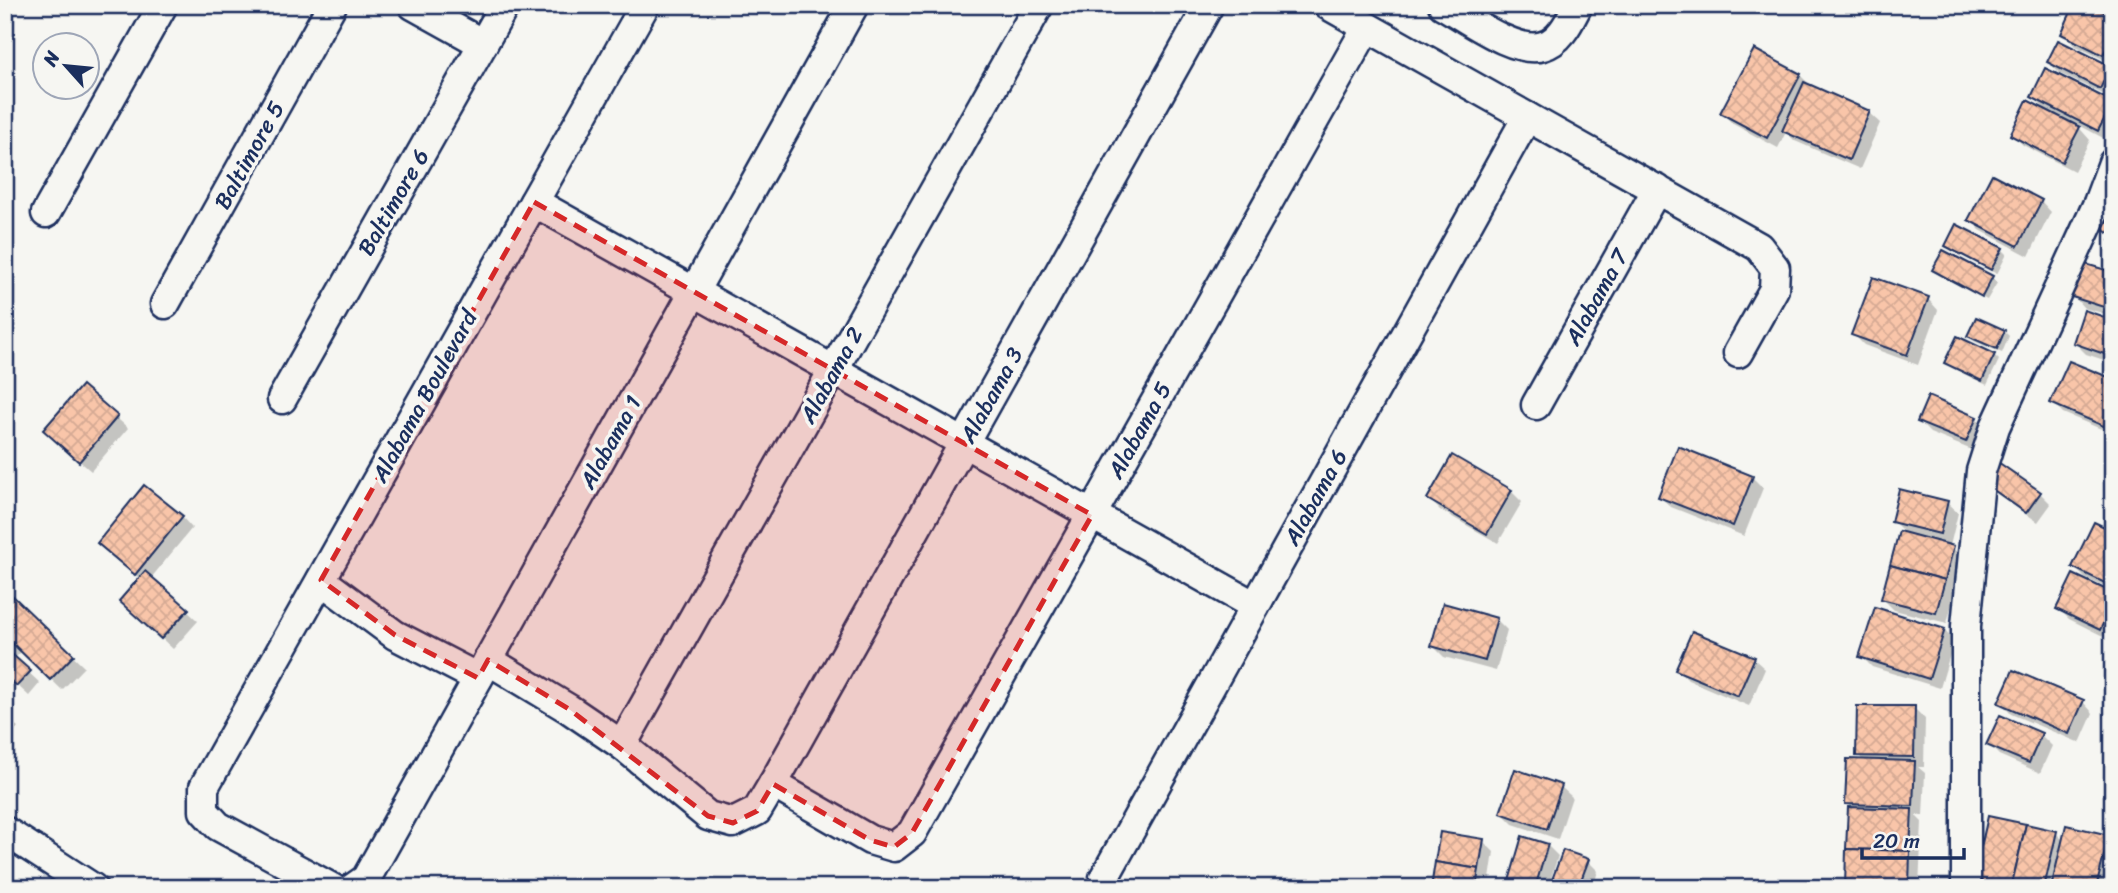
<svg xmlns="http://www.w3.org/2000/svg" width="2118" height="893" font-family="Sriracha,sans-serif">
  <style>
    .shadow { fill: #0003 }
    .building { fill: url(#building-cross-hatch); stroke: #1b2f5e; stroke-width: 2 }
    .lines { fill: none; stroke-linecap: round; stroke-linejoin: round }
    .minor-casing { stroke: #1b2f5e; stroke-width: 33 }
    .minor { stroke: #f6f6f2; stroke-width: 28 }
    .marked { fill: #d62828; fill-opacity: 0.2; stroke: #d62828; stroke-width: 5; stroke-dasharray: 14 9; stroke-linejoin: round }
    .labels { text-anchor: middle; stroke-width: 7; stroke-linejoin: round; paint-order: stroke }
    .street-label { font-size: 23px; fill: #1b2f5e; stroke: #f6f6f2 }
  </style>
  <defs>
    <pattern id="building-cross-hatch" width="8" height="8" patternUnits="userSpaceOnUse" patternTransform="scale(1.75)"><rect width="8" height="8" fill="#f9c5a9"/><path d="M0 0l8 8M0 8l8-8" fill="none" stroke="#d5aa94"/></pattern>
  </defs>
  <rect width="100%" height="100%" fill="#f6f6f2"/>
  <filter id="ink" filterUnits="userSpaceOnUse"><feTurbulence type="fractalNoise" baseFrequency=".0143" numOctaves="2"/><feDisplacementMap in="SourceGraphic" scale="14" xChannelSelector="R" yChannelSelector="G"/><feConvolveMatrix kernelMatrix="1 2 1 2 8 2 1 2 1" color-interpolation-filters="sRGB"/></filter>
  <g filter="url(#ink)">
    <g class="shadow">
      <path d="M2098 5H2113V11Z"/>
      <path d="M2113 18V64L2074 45 2063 34Z"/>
      <path d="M2049 62 2110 68 2113 71 2111 98 2059 73Z"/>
      <path d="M1800 75 1812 87 1869 113 1880 123 1860 169 1795 141 1786 132 1778 148 1733 124 1722 113Z"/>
      <path d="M2033 97 2112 104 2113 134 2109 141 2075 123 2090 140 2074 171 2023 145 2012 134 2048 112Z"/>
      <path d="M2041 201 2051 212 2029 256 1980 230 1970 219Z"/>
      <path d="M2113 205V248L2107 240 2112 236 2108 232Z"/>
      <path d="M1947 246 2002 249 2007 254 1997 274 1952 251Z"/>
      <path d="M1934 270 1992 278 1997 283 1987 300 1939 275Z"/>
      <path d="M2113 274V316L2084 308 2074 297Z"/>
      <path d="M1928 299 1938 310 1918 365 1864 345 1853 334Z"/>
      <path d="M2113 322V363L2086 354 2075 343Z"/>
      <path d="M2004 331 2009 336 2002 353 1974 341 1969 336Z"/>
      <path d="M1958 338 1994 355 1999 360 1987 385 1952 368 1947 363Z"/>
      <path d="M2113 381V434L2063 413 2052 402Z"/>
      <path d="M82 387 128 428 91 471 56 441Z"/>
      <path d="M1976 418 1987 429 1977 452 1930 433 1919 422Z"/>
      <path d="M1752 477 1763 488 1744 536 1671 507 1660 497Z"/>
      <path d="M1986 483 2040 493 2051 504 2038 522 1997 494Z"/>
      <path d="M1511 491 1522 502 1498 543 1440 510 1429 499Z"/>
      <path d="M1947 503 1958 513 1950 546 1964 558 1947 623 1894 610 1883 599 1907 535 1893 521Z"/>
      <path d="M182 517 192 528 151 578 198 621 173 649 132 611 140 579 99 543Z"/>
      <path d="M2113 533V591H2110L2113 594 2111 640 2069 619 2058 608 2103 590 2105 587 2085 578 2074 567Z"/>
      <path d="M13 599 84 667 62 690 22 651 14 659 40 683 29 696 5 674V607Z"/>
      <path d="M1496 619 1507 630 1496 671 1444 657 1433 646Z"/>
      <path d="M1944 630 1954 641 1940 688 1872 667 1861 656Z"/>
      <path d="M1754 659 1765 669 1749 706 1688 680 1677 669Z"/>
      <path d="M2083 702 2093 713 2080 743 2011 714 2001 703Z"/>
      <path d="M1914 708 1925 719 1924 767H1918L1925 773 1923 816 1915 815 1922 822 1919 888H1847L1854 809 1847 803 1864 761 1858 755Z"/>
      <path d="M5 717 18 727 5 744Z"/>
      <path d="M2041 735 2052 746 2040 773 1999 755 1988 744Z"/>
      <path d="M1561 787 1572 797 1558 839 1513 824 1502 813Z"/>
      <path d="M2056 833 2064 841 2108 837 2113 841V873L2109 888H1984L1976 880Z"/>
      <path d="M1483 841 1494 852 1490 879 1483 878 1482 888H1433Z"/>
      <path d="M1547 845 1558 856 1551 878 1554 879 1588 861 1598 871 1593 888H1509Z"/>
    </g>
    <g class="building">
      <path d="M2074 5H2089L2113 16V35L2103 55 2061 34Z"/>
      <path d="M2058 40 2111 66 2100 89 2047 62Z"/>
      <path d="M1754 49 1801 74 1767 138 1720 113Z"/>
      <path d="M2045 68 2113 102 2098 131 2031 97Z"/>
      <path d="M1804 82 1870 111 1849 160 1782 131Z"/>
      <path d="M2027 100 2080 127 2062 162 2010 135Z"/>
      <path d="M1992 174 2042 200 2018 246 1968 220Z"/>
      <path d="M2113 203V229L2107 233 2094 217Z"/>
      <path d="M1956 224 2003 248 1991 270 1945 246Z"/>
      <path d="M1943 250 1993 276 1982 297 1932 270Z"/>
      <path d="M2082 263 2113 272V310L2072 297Z"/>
      <path d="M1873 277 1929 297 1907 355 1851 335Z"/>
      <path d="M2084 310 2113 320V357L2073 343Z"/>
      <path d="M1976 317 2005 330 1997 349 1967 336Z"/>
      <path d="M1957 336 1995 354 1982 381 1944 363Z"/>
      <path d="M2069 361 2113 379V430L2050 403Z"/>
      <path d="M82 385 118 416 79 462 43 430Z"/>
      <path d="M1928 396 1977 417 1966 442 1917 422Z"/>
      <path d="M1678 446 1753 476 1733 526 1658 497Z"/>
      <path d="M1452 455 1512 490 1487 534 1427 499Z"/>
      <path d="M1998 462 2041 492 2026 513 1984 483Z"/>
      <path d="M144 485 183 516 135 575 97 543Z"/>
      <path d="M1899 489 1948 501 1940 534 1891 522Z"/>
      <path d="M2094 522 2113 531V587L2072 567Z"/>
      <path d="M1899 531 1954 546 1945 580 1890 565Z"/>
      <path d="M1890 565 1945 580 1936 613 1881 599Z"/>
      <path d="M145 571 189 609 161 639 119 601Z"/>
      <path d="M2073 574 2113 593V603L2100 630 2056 609Z"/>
      <path d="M13 596 74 655 50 680 10 641 5 646V604Z"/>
      <path d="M1443 603 1497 618 1485 661 1431 646Z"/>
      <path d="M1875 607 1945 629 1929 679 1859 657Z"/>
      <path d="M1692 631 1755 657 1738 696 1675 670Z"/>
      <path d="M5 648 31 671 17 686 5 676Z"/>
      <path d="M2013 670 2084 700 2069 734 1998 703Z"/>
      <path d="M1857 706H1915L1914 757 1856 756Z"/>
      <path d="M2000 715 2042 733 2029 763 1986 745Z"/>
      <path d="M1847 759 1915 761 1913 806 1845 804Z"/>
      <path d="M1515 769 1562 785 1547 829 1500 813Z"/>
      <path d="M1848 807 1912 809 1910 851 1846 849Z"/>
      <path d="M1988 816 2026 824 2011 888 1974 880Z"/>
      <path d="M2026 824 2057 831 2044 888H2011Z"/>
      <path d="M2066 825 2109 835 2096 888H2051Z"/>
      <path d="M1440 832 1484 839 1479 869 1435 862Z"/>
      <path d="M1522 836 1548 844 1535 888H1507Z"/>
      <path d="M1846 849 1910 851 1909 888H1845Z"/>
      <path d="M1563 850 1589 859 1578 888H1549Z"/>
      <path d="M1435 862 1479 869 1476 888H1431Z"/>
    </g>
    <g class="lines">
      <g class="minor-casing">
        <g id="minor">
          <path d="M413 5 483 44"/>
          <path d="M1328 5 1759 247 1775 268 1774 289 1738 353"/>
          <path d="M1443 5C1467 18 1516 55 1543 46 1561 41 1570 20 1578 5"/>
          <path d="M534 202 1255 606"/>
          <path d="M46 213 163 5"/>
          <path d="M165 304 332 5"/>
          <path d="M282 399 505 5"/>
          <path d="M1536 405 1657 189"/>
          <path d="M321 580 395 635 478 678"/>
          <path d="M488 660 569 709 622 745 708 816 733 823 757 811 773 784 870 840 894 847 912 833 1367 27"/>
          <path d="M622 745 1039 5"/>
          <path d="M773 784 1209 5"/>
          <path d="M5 831 93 888"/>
          <path d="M1104 878 1527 117"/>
          <path d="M332 888 218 826 204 811V787L645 5"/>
          <path d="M353 888 366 879 854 5"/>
          <path d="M1966 888V626L1981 471 1995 427 2098 203 2113 163"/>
        </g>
      </g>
      <use href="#minor" class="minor"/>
    </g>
  </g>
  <path class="marked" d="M534 202 1092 515 912 833 894 847 870 840 773 784 757 811 733 823 708 816 569 709 488 660 478 678 395 635 321 580Z"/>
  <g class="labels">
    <g class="street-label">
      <text transform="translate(249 155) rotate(-61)" y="8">Baltimore 5</text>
      <text transform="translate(393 202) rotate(-60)" y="8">Baltimore 6</text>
      <text transform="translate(1596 297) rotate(-61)" y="8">Alabama 7</text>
      <text transform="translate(831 375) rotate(-61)" y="8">Alabama 2</text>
      <text transform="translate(991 395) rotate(-61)" y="8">Alabama 3</text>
      <text transform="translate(424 396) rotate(-61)" y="8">Alabama Boulevard</text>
      <text transform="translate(1139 430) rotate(-61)" y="8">Alabama 5</text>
      <text transform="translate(610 442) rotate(-61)" y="8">Alabama 1</text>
      <text transform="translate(1315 497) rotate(-61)" y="8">Alabama 6</text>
    </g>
  </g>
  <rect width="2118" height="893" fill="none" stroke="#f6f6f2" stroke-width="28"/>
  <rect x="14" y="14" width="2090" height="865" fill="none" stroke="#1b2f5e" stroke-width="2.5" filter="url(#ink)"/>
  <g transform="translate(66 66) rotate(297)"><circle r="33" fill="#f6f6f2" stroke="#9ea6b7" stroke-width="2"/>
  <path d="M0-5L12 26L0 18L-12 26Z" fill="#1b2f5e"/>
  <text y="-10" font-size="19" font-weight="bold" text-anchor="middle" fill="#1b2f5e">N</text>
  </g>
  <path d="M1862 848v10h102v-10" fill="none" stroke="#1b2f5e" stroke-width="3.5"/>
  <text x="1873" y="848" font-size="21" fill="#1b2f5e" stroke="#f6f6f2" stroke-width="5" paint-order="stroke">20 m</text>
</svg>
